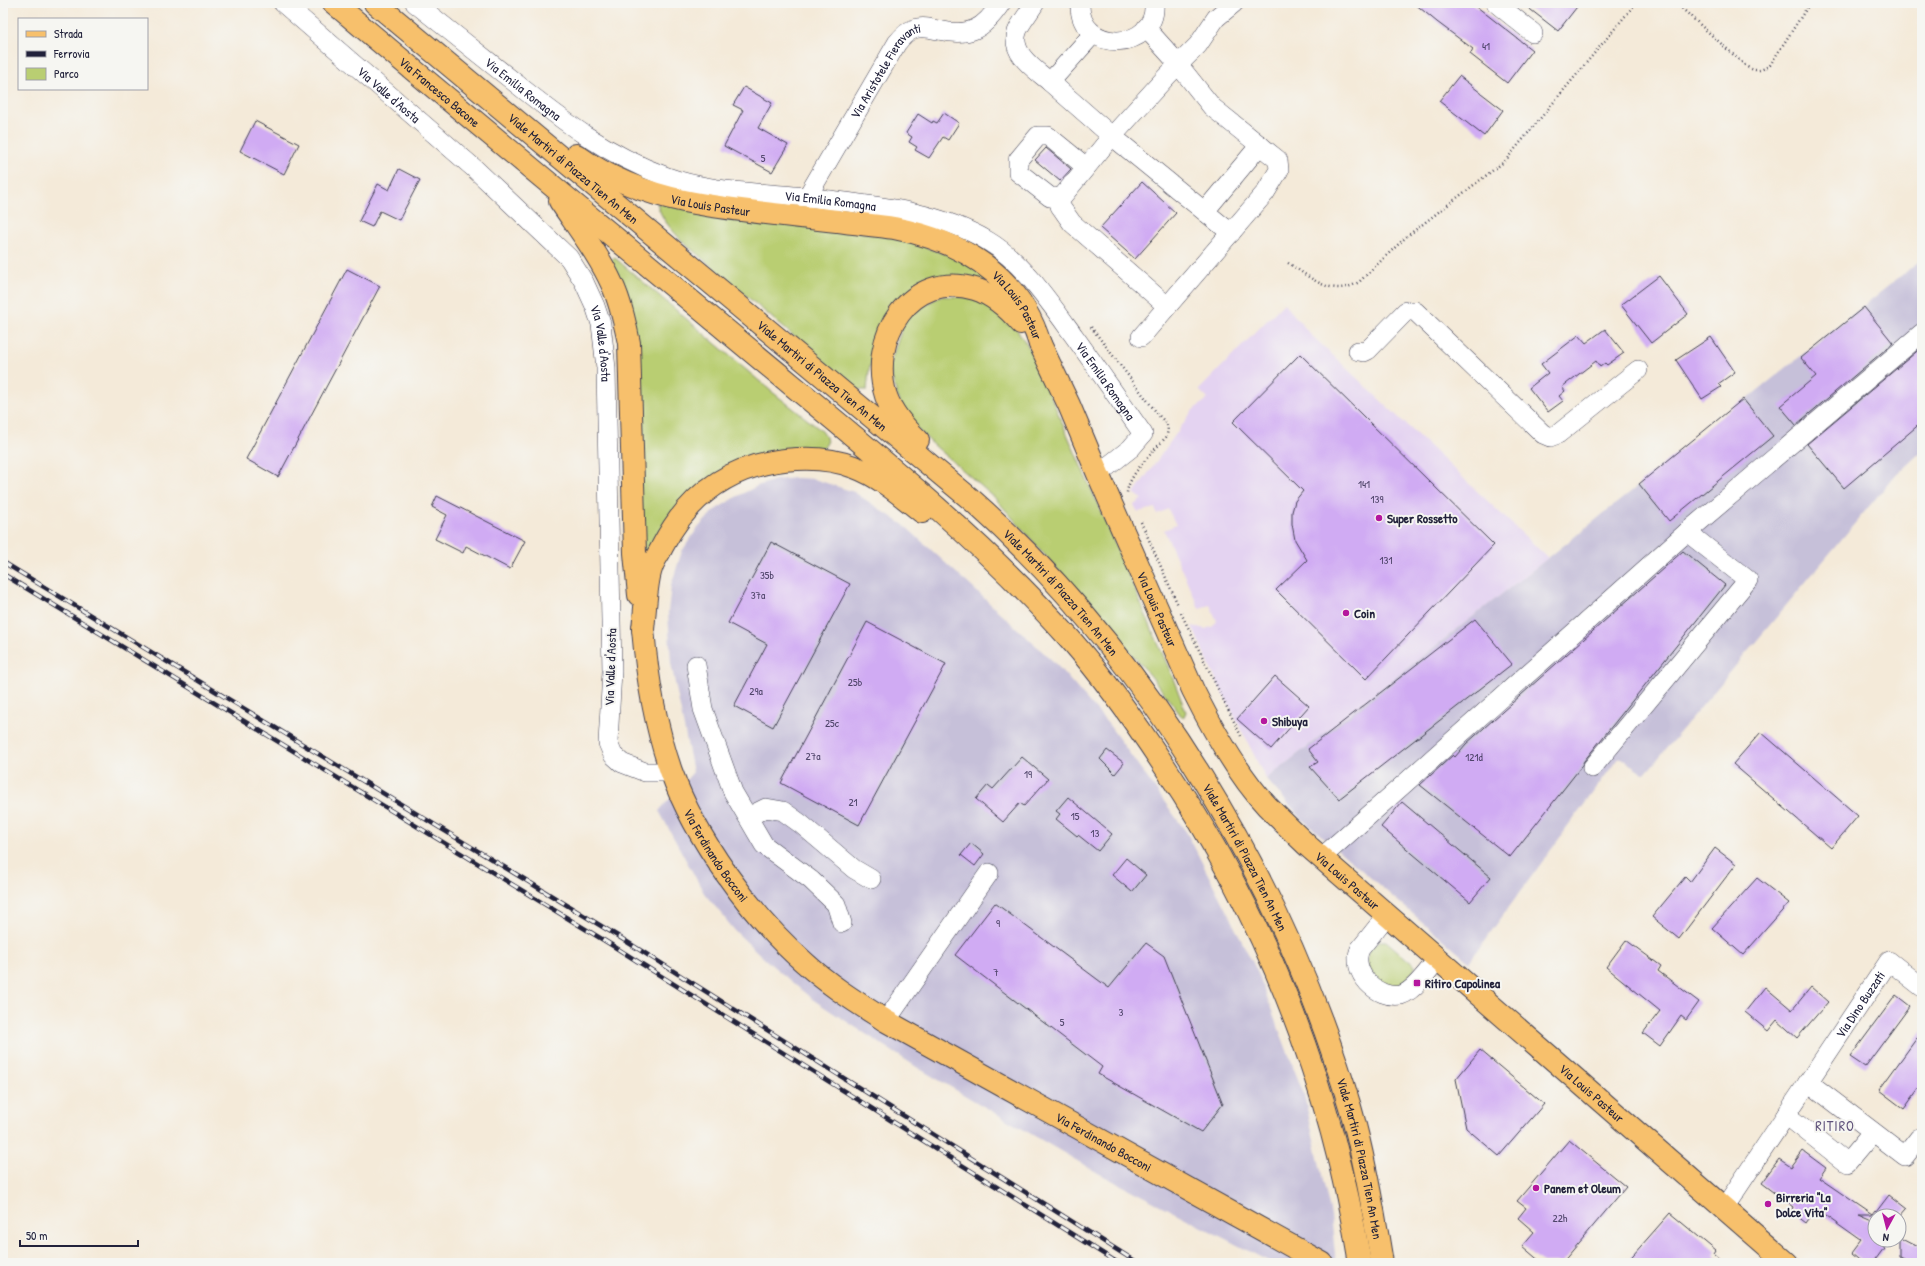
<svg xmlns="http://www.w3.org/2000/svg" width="1925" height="1266" font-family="'Patrick Hand',sans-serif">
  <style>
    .built { fill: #e4d3f1 }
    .industrial { fill: #c6c0d9 }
    .green { fill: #b9ce72; stroke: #6e7856 }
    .building { fill: #d0abf3 }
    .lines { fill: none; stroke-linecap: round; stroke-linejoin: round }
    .minor-casing { stroke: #424053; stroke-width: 20 }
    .major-casing { stroke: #424053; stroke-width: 24 }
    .highway-casing { stroke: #424053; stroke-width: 24 }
    .path { stroke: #424053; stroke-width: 2.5; stroke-dasharray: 1 3; stroke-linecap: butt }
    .minor { stroke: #fff; stroke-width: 19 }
    .major { stroke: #f7c06c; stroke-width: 22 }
    .highway { stroke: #f7c06c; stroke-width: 22 }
    .rail-casing { stroke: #22223b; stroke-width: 4.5 }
    .rail { stroke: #f6f6f2; stroke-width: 3; stroke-dasharray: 9; stroke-linecap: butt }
    .poi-dot { fill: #b5179e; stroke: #f6f6f2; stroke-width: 1.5 }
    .labels { text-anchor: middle; stroke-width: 4; stroke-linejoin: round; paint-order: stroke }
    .number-label { font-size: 11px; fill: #4e4469 }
    .street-label { font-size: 13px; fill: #22223b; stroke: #f6f6f2 }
    .poi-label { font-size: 13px; font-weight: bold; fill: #22223b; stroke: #f6f6f2; text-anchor: start }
    .neighbourhood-label { font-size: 14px; letter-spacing: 1px; fill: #5f527b; stroke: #f6f6f2 }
  </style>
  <rect width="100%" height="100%" fill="#f6f6f2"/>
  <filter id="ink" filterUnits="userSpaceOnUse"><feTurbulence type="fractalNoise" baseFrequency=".025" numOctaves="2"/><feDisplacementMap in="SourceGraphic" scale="8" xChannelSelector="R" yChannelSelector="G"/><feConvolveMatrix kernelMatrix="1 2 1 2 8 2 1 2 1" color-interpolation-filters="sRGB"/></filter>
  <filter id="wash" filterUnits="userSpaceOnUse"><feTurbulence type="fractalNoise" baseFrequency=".012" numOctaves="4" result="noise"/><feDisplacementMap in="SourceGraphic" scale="16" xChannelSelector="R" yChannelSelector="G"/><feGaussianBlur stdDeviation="0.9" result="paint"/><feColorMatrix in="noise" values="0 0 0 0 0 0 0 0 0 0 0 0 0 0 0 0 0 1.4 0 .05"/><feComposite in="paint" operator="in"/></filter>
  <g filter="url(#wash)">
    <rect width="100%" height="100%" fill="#f4ead9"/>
    <path class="built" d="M1284 303 1310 334 1548 558 1266 779 1212 671 1192 626 1205 629 1212 627 1217 621 1210 605 1199 608 1164 530 1176 525 1168 509 1157 514 1155 508 1138 512 1134 505 1142 499 1134 493 1193 410 1208 399 1199 390Z"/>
    <g class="industrial">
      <path d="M1922 259V451L1892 479 1645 774 1619 757 1469 962 1303 820 1266 779 1548 558Z"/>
      <path d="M796 478 814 479 854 492 905 526 1055 663 1109 725 1187 833 1256 969 1304 1095 1331 1215 1336 1263H1272L1098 1173 918 1068 812 999 767 961 736 932 704 893 659 811 693 772 671 663 668 612 671 586 682 551 697 529 715 510 736 497 757 486 776 480Z"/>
    </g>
    <g class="green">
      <path d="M657 203 895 237 963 260 996 287 953 279 877 340 869 370 867 390H857L683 242C672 230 661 219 657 203Z"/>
      <path d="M615 258 771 391 822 431 826 437 827 443 823 449 744 460 645 566 611 260Z"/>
      <path d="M940 296 975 298 1012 322 1031 351 1170 671 1186 712 1183 718 1151 676 995 498 934 445 903 416 889 367 906 317Z"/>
      <path d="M1380 941H1386L1415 966C1415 970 1412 973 1409 976 1387 1006 1347 957 1380 941Z"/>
    </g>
    <g id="blocks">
      <g class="building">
        <path d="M1414 3H1472L1532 50 1507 83 1470 54 1473 49 1437 22Z"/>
        <path d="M1522 3H1580L1558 31Z"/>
        <path d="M1459 76 1503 110 1484 136 1439 101Z"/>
        <path d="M744 87 772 103 758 128 788 145 772 172 724 146 743 110 733 105Z"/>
        <path d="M944 113 959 123 948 140 943 137 929 158 915 150 917 147 909 142 912 137 906 133 918 114 932 123 933 121 937 123Z"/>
        <path d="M255 121 299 144 284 174 240 151Z"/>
        <path d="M1046 148 1071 169 1060 181 1035 160Z"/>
        <path d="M399 169 420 180 399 220 380 211 372 227 359 221 378 184 389 190Z"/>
        <path d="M1142 182 1176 213 1135 259 1100 228Z"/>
        <path d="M347 269 380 286 278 477 246 459Z"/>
        <path d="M1659 276 1688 314 1651 343 1621 305Z"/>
        <path d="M1864 307 1893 343 1796 425 1780 406 1816 376 1801 358Z"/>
        <path d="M1605 329 1624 353 1607 365 1605 363 1600 367 1596 361 1562 387 1565 391 1559 396 1563 401 1548 412 1529 388 1548 373 1541 364 1579 335 1586 343Z"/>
        <path d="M1711 337 1735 372 1718 384 1721 387 1702 399 1676 360Z"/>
        <path d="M1922 347V422L1844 488 1807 444Z"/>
        <path d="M1300 354 1494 545 1366 679 1276 590 1307 560 1295 540 1292 524V512L1295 501 1303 491 1233 422Z"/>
        <path d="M1743 399 1773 436 1669 521 1639 484Z"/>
        <path d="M437 496 525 541 510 569 466 546 463 553 435 539 447 515 432 507Z"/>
        <path d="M771 542 850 584 773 727 734 706 767 644 728 623Z"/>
        <path d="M1683 551 1725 585 1584 761 1581 767 1510 857 1420 785 1453 755 1455 757 1466 744Z"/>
        <path d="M1475 619 1512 664 1339 799 1310 767 1318 762 1308 749Z"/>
        <path d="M867 622 946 664 859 825 781 783Z"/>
        <path d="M1275 676 1309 706 1271 749 1237 719Z"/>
        <path d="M1761 732 1858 816 1831 848 1733 764Z"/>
        <path d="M1107 750 1124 763 1115 774 1100 759Z"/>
        <path d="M1022 757 1048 779 1024 806 1020 803 1003 822 976 799 988 785 993 789Z"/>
        <path d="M1068 797 1112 834 1098 851 1078 835 1077 836 1056 819 1060 814 1056 811Z"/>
        <path d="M1402 802 1491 877 1470 902 1381 827Z"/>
        <path d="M971 843 984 854 975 866 961 855Z"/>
        <path d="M1715 848 1736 864 1679 939 1652 917 1685 877 1690 882Z"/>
        <path d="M1126 858 1146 875 1132 892 1112 875Z"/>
        <path d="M1757 878 1789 903 1743 955 1712 928Z"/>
        <path d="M995 903 1109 988 1146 943 1164 956 1223 1104 1201 1132 1098 1074 1102 1067 955 955Z"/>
        <path d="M1626 940 1661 966 1658 971 1699 1002 1686 1020 1681 1016 1660 1046 1643 1033 1660 1011 1606 967Z"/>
        <path d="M1765 987 1792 1010 1811 987 1828 1002 1797 1038 1777 1020 1768 1031 1745 1012Z"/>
        <path d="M1896 995 1910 1006 1865 1067 1850 1057Z"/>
        <path d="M1922 1031V1084L1904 1109 1879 1090Z"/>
        <path d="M1480 1050 1544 1104 1499 1156 1466 1128 1456 1079Z"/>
        <path d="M1569 1140 1626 1187 1562 1263H1542L1522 1246 1534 1232 1518 1218 1526 1208 1517 1201Z"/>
        <path d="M1803 1151 1826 1168 1819 1178 1873 1215 1889 1194 1907 1208 1900 1216H1859L1875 1223V1241L1884 1248 1873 1263H1864L1852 1253 1861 1241 1816 1209 1806 1223 1792 1212 1794 1208 1761 1183 1779 1159 1791 1167Z"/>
        <path d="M1670 1213 1716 1251 1714 1254 1724 1263H1626Z"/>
        <path d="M1899 1237 1922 1249V1263H1911L1899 1257Z"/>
      </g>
    </g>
  </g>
  <g filter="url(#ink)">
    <use href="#blocks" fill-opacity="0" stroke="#424053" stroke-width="1"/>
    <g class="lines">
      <g class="minor-casing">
        <g id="minor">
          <path id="s1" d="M283 3 475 169 569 258 584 282 595 306 601 324 606 368 612 671 608 743 613 755 622 763 645 772H671"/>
          <path id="s2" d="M415 3C448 29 480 55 513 81 563 121 605 154 667 177 713 194 771 192 821 199 878 206 937 211 988 241 1022 261 1051 304 1074 336 1097 368 1120 401 1143 434L1131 448 1098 474"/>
          <path d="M1035 3C1030 12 1020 23 1017 32 1010 54 1036 70 1050 82"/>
          <path d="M1080 3C1078 55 1158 52 1154 3"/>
          <path d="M1496 3 1533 33"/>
          <path d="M1093 34 1050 82 1107 132 1231 233"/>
          <path id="s3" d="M807 197 897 43C901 38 907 31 914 29 922 26 930 28 938 30 970 37 983 30 1001 3"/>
          <path d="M1061 198 1050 197 1018 172V160L1038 136H1048L1086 167"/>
          <path d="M1205 211 1260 145"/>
          <path d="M1167 306 1072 223 1060 206 1061 198 1107 142 1167 76 1198 45 1216 18 1234 3"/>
          <path d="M1141 337 1265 193 1279 170 1278 160 1212 107 1173 58 1146 28"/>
          <path d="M1358 351 1364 352 1368 350 1406 311H1415L1543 434 1550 437 1558 434 1638 370"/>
          <path d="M696 665 703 709 733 792 764 845 811 880 836 904 842 923"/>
          <path d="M1592 768 1748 580 1687 532"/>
          <path d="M748 817 766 808 783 811 801 824 854 869 871 879"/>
          <path d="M1321 858 1687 532 1922 333"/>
          <path d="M1387 915 1360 949C1350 972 1377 1000 1401 995 1414 991 1430 969 1438 958"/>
          <path d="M886 1021 989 873"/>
          <path d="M1808 1082 1905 1156 1919 1138 1922 1140"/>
          <path d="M1786 1115 1847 1163 1873 1132"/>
          <path id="s4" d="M1724 1208 1889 961 1922 987"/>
        </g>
      </g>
      <g class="major-casing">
        <g id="major">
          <path id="s5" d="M1040 344 1069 405 1098 474 1193 690C1212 728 1238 775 1267 806 1281 820 1295 834 1309 847L1787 1263"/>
          <path id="s6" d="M643 629C647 677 655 725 671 771 695 838 751 916 805 963 830 986 858 1003 886 1021L1322 1263"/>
        </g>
      </g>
      <g class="highway-casing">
        <g id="highway">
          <path id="s7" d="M334 3C466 115 600 225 733 336 849 433 969 526 1070 639 1105 679 1136 723 1165 767 1266 918 1331 1084 1360 1263"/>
          <path id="s8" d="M375 3 973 501C1148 657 1284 882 1350 1107 1364 1155 1374 1213 1382 1263"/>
          <path id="s9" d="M576 155C608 178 646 193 684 201 734 211 786 215 837 221 856 224 875 225 894 228 962 241 1019 275 1040 344"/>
          <path d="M560 201C578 228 599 255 612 284 621 303 625 324 629 343L635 553 639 595"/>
          <path d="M918 440C905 428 892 413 886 396 868 339 910 269 975 289 994 295 1008 308 1021 323"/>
          <path d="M643 629C645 613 646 583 651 569 653 561 659 554 662 547 690 492 735 462 797 459 816 458 836 460 854 467 879 476 901 495 922 512"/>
        </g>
      </g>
      <g class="path">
        <path d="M1676 3 1747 67C1757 72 1761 71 1770 65L1810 3"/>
        <path d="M1288 263C1312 278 1331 298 1359 282L1406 237 1505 161 1636 3"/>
        <path d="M1091 327 1160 417C1167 423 1170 427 1166 437 1154 451 1128 475 1127 493"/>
        <path d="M1141 522 1178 605"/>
        <path d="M1181 613 1241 736"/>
      </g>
      <use href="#minor" class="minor"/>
      <use href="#major" class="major"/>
      <use href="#highway" class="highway"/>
      <g class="rail-casing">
        <g id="rail">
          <path d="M3 562 616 935 1138 1263"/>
          <path d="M3 574 610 944 1118 1263"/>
        </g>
      </g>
      <use href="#rail" class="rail"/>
    </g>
  </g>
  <g class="poi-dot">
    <circle cx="1379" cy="518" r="4"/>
    <circle cx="1346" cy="613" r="4"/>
    <circle cx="1264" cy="721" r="4"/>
    <rect x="1413" y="979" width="8" height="8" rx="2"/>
    <circle cx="1536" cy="1188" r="4"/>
    <circle cx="1768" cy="1204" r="4"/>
  </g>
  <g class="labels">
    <g class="number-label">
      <text x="1486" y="50">41</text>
      <text x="763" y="162">5</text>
      <text x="1364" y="488">141</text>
      <text x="1377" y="503">139</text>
      <text x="1386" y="564">131</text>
      <text x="767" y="579">35b</text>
      <text x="758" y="599">37a</text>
      <text x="855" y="686">25b</text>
      <text x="756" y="695">29a</text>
      <text x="832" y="727">25c</text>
      <text x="813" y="760">27a</text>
      <text x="1474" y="761">121d</text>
      <text x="1028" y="778">19</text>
      <text x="853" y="806">21</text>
      <text x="1075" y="820">15</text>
      <text x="1095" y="837">13</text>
      <text x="998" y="927">9</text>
      <text x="996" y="976">7</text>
      <text x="1121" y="1016">3</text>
      <text x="1062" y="1026">5</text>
      <text x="1560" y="1222">22h</text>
    </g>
    <g class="street-label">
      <text dy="5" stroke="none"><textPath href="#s3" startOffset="150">Via Aristotele Fieravanti</textPath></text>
      <text dy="5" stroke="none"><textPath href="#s2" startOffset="138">Via Emilia Romagna</textPath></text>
      <text dy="5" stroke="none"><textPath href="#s7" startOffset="138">Via Francesco Bacone</textPath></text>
      <text dy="5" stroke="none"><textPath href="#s1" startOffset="140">Via Valle d'Aosta</textPath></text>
      <text dy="5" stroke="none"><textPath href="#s8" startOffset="258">Viale Martiri di Piazza Tien An Men</textPath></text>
      <text dy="5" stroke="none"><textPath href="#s2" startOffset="473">Via Emilia Romagna</textPath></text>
      <text dy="5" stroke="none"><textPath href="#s9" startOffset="145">Via Louis Pasteur</textPath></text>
      <text dy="5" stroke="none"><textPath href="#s9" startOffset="481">Via Louis Pasteur</textPath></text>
      <text dy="5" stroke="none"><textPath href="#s1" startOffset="476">Via Valle d'Aosta</textPath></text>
      <text dy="5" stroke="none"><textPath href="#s8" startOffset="582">Viale Martiri di Piazza Tien An Men</textPath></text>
      <text dy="5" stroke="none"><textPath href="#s2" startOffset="821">Via Emilia Romagna</textPath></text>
      <text dy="5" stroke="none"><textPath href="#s8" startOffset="905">Viale Martiri di Piazza Tien An Men</textPath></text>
      <text dy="5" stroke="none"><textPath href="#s5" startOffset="290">Via Louis Pasteur</textPath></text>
      <text transform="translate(610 667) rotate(-88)" y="5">Via Valle d'Aosta</text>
      <text dy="5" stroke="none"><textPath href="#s6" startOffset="241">Via Ferdinando Bocconi</textPath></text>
      <text dy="5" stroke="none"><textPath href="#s8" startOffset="1229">Viale Martiri di Piazza Tien An Men</textPath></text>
      <text dy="5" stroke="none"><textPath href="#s5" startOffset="626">Via Louis Pasteur</textPath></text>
      <text dy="5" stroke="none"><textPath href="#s4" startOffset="245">Via Dino Buzzati</textPath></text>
      <text dy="5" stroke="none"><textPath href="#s5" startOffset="950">Via Louis Pasteur</textPath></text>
      <text dy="5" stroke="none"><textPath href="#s6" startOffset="730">Via Ferdinando Bocconi</textPath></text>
      <text dy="5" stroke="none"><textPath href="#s8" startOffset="1553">Viale Martiri di Piazza Tien An Men</textPath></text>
    </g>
    <g class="poi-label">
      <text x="1387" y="523">Super Rossetto</text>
      <text x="1354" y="618">Coin</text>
      <text x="1272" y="726">Shibuya</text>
      <text x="1425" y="988">Ritiro Capolinea</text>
      <text x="1544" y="1193">Panem et Oleum</text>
      <text x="1776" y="1202">Birreria "La<tspan x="1776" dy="15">Dolce Vita"</tspan></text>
    </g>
    <g class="neighbourhood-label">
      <text x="1835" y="1131">RITIRO</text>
    </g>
  </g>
  <rect width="1925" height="1266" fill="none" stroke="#f6f6f2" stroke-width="16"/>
  <rect x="18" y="18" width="130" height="72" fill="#f6f6f2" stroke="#a1a1a9"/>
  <rect x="26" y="31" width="20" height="6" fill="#f7c06c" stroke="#a1a1a9"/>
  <text x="54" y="38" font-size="12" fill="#22223b">Strada</text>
  <rect x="26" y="51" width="20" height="6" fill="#22223b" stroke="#a1a1a9"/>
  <text x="54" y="58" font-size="12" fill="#22223b">Ferrovia</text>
  <rect x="26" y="68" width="20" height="12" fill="#b9ce72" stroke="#a1a1a9"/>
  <text x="54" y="78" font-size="12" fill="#22223b">Parco</text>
  <g transform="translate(1887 1228) rotate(187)"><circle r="19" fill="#f6f6f2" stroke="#a1a1a9"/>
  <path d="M0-3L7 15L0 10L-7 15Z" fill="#b5179e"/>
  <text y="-6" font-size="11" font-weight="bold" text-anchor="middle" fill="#22223b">N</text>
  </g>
  <path d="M20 1240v6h118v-6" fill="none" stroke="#22223b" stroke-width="2"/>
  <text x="26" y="1240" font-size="12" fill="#22223b" stroke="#f6f6f2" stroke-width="3" paint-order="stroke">50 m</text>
</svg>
